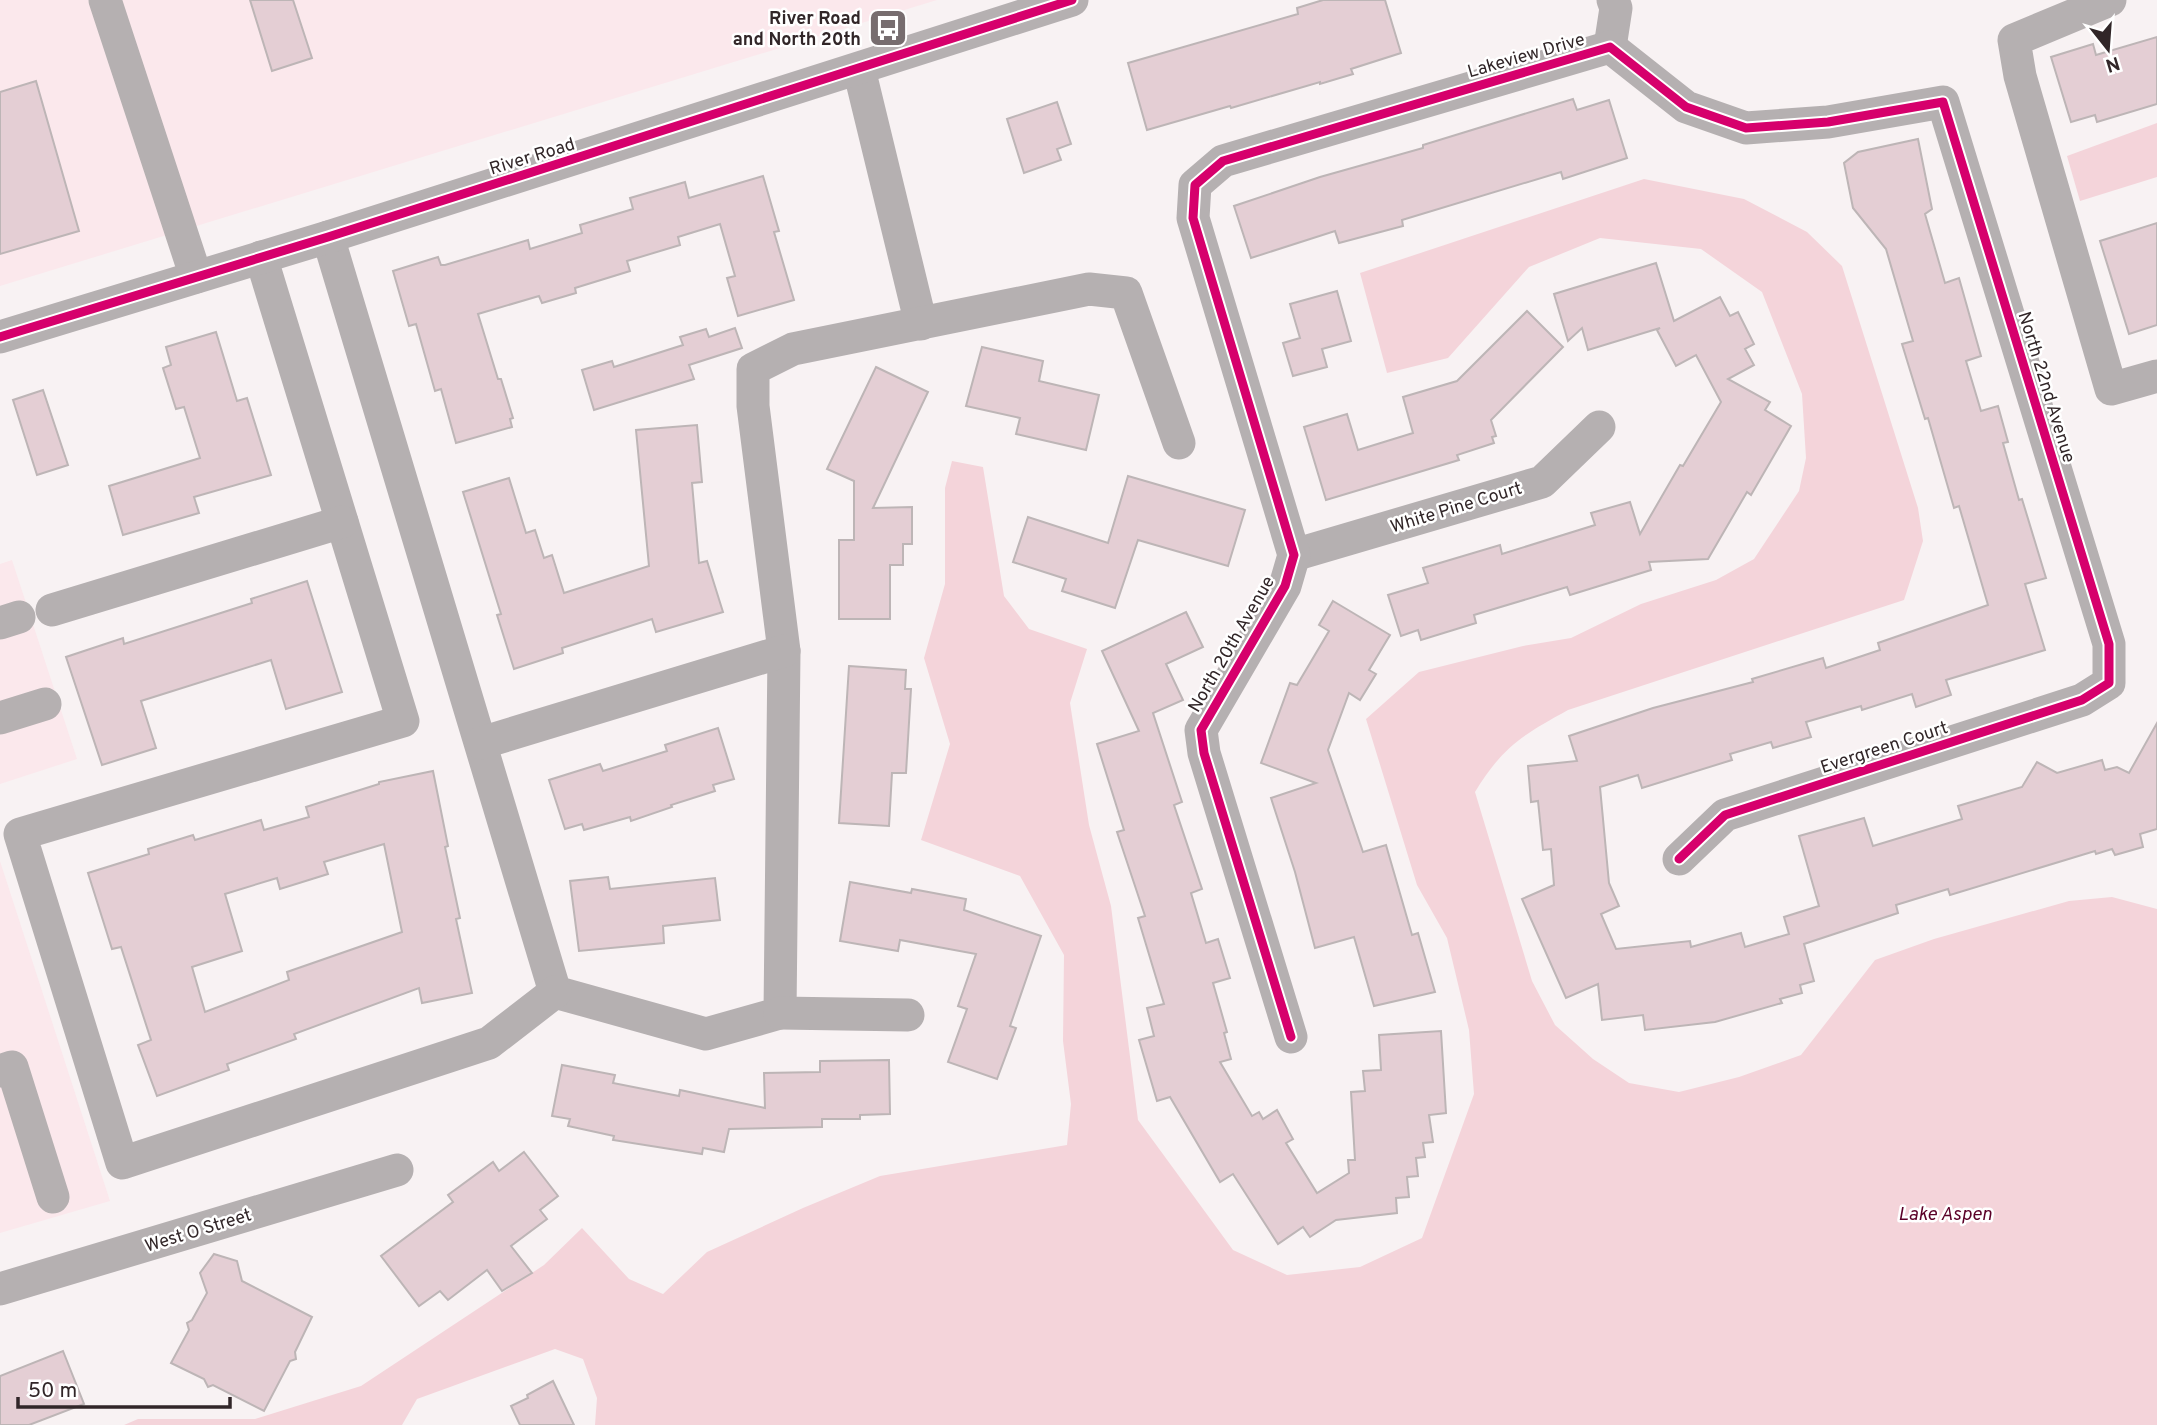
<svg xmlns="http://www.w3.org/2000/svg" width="2157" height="1425" font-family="Overpass,sans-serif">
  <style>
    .built { fill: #fbe8ec }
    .water { fill: #f4d4da }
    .building { fill: #e4ced4; stroke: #bdb5b6; stroke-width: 2; fill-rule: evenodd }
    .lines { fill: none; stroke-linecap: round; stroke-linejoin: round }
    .minor { stroke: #b5b0b1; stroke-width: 33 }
    .cycleway-casing { stroke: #fff; stroke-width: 13 }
    .cycleway { stroke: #d6006c; stroke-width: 9 }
    .labels { text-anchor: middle; stroke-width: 5; stroke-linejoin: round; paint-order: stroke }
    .poi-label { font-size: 18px; font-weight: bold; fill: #312628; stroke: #fff; text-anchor: end }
    .street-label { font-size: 18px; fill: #312628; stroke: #fff }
    .water-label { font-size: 19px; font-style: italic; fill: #5b0028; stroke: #fff }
  </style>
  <rect width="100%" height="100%" fill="#f8f2f3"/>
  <g class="built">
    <path d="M0 0H937L0 286Z"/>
    <path d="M12 560 77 759 0 784V564Z"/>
    <path d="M0 861 110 1201 0 1233Z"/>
  </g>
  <g class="water">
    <path d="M2157 123V177L2080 201 2067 156Z"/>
    <path d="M1644 179 1744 199 1807 232 1842 266 1918 508 1923 541 1904 600 1568 710C1523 735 1503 746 1475 792L1532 981 1555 1025 1593 1059 1629 1083 1679 1092 1739 1077 1801 1055 1875 960 1934 939 2069 901 2112 897 2157 909V1425H595L597 1398 583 1359 555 1349 417 1399 402 1425H124L138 1419H255L361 1386 544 1265 582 1228 629 1279 663 1294 707 1252 803 1208 880 1176 1067 1145 1071 1104 1063 1041 1064 955 1020 876 921 840 950 744 924 658 945 584V488L952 461 983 467 1004 596 1029 629 1087 649 1070 703 1089 825 1111 906 1138 1120 1233 1250 1287 1275 1360 1267 1422 1238 1474 1094 1469 1030 1447 938 1417 885 1366 719 1419 672 1523 646 1571 638 1641 604 1716 580 1754 559 1799 491 1806 458 1802 394 1762 292 1701 249 1600 238 1529 267 1448 358 1387 373 1360 273Z"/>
  </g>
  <g class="building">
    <path d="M250 0H293L312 58 272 71Z"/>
    <path d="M1323 0H1385L1401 53 1351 69 1353 74 1320 84V82L1231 108 1230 106 1147 130 1128 63 1298 14 1297 8Z"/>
    <path d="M2157 37V104L2097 122 2095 115 2071 122 2051 57 2093 44 2096 55Z"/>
    <path d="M36 81 79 231 0 254V92Z"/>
    <path d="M1573 99 1577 110 1609 100 1627 158 1563 179 1561 172 1402 220 1403 226 1339 243 1335 231 1251 258 1234 206 1320 177 1423 148V145Z"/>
    <path d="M1057 102 1071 144 1057 149 1061 160 1024 173 1007 119Z"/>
    <path d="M1918 139 1932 209 1925 214 1945 283 1959 278 1981 356 1966 361 1981 411 1998 406 2008 442 2003 443 2019 500 2022 499 2046 578 2025 584 2045 650 1946 680 1951 695 1916 707 1912 694 1862 710 1861 706 1806 722 1811 737 1773 748 1771 742 1730 754 1732 760 1642 788 1638 775 1600 787 1609 883 1619 906 1601 914 1616 949 1690 941 1691 947 1741 933 1745 947 1789 934 1784 917 1819 906 1799 836 1864 818 1873 846 1962 819 1958 806 2022 787 2037 762 2057 773 2102 760 2105 770 2117 767 2129 773 2157 723V829L2140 834 2143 847 2115 855 2112 849 2096 854 2095 851 1950 895 1948 889 1896 905 1898 913 1804 944 1814 981 1800 985 1802 993 1780 999 1782 1003 1715 1022 1645 1030 1643 1015 1602 1020 1598 984 1566 998 1522 899 1554 885 1551 849 1543 850 1538 801 1531 802 1528 766 1577 761 1569 736 1653 708 1753 682 1752 679 1823 658 1826 668 1880 650 1878 643 1988 605 1959 506 1954 508 1928 418 1925 419 1902 344 1913 341 1886 249 1853 208 1844 163 1858 152Z"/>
    <path d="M763 176 779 231 774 232 794 300 738 316 727 278 735 276 720 224 678 237 680 245 627 261 630 271 575 288 576 293 542 303 539 296 478 314 498 379H501L513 418 510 419 512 427 456 443 441 389 435 391 416 324 409 326 393 271 438 257 441 265H445L528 240 530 249 582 233 580 225 633 209 630 198 685 182 689 198Z"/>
    <path d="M2157 223V325L2129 334 2100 241Z"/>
    <path d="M1656 263 1674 321 1720 297 1730 316 1738 312 1754 344 1745 349 1754 365 1728 379 1770 402 1765 410 1791 426 1751 495 1747 492 1708 559 1649 562 1651 570 1570 595 1567 587 1474 615 1476 623 1421 640 1418 630 1401 636 1388 595 1428 583 1423 568 1500 545 1502 554 1595 525 1591 513 1630 502 1640 534 1680 465 1683 466 1721 402 1696 355 1676 366 1657 330 1660 328 1588 350 1582 328 1568 341 1554 294Z"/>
    <path d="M1337 291 1351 341 1322 349 1327 367 1293 376 1283 343 1300 338 1290 304Z"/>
    <path d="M1527 311 1563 347 1491 420 1496 436 1492 437 1494 443 1457 455 1459 460 1326 500 1304 427 1347 414 1358 450 1413 433 1403 397 1457 381Z"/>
    <path d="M735 328 742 348 689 365 694 379 594 410 582 370 612 361 614 367 683 345 680 337 706 329 709 337Z"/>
    <path d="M216 332 237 401 247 398 271 475 194 497 199 513 123 535 109 486 200 458 184 407 176 409 163 368 171 365 166 347Z"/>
    <path d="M982 347 1043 361 1039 381 1099 395 1086 450 1016 434 1020 418 966 406Z"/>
    <path d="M876 367 928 392 873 508 912 507V544H903V565H890V619H839V540H854V481L827 469Z"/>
    <path d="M43 390 68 465 37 475 13 400Z"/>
    <path d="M697 425 702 482 692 483 699 563 707 561 723 612 656 632 652 619 562 648 563 653 514 669 497 615 501 614 463 492 509 478 526 533 535 530 544 558 552 555 564 593 649 566 636 430Z"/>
    <path d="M1128 476 1245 510 1228 566 1138 540 1115 608 1062 591 1066 579 1013 562 1028 517 1108 543Z"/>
    <path d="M307 581 342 692 286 709 271 660 141 701 156 748 102 765 66 657 123 638 124 644 252 603 251 599Z"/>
    <path d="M1333 601 1390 635 1369 670 1376 674 1360 700 1349 693 1328 750 1363 852 1386 845 1412 935 1418 933 1435 992 1374 1006 1354 937 1315 948 1295 872 1271 798 1316 783 1261 763 1290 683 1297 685 1329 631 1319 625Z"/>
    <path d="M1186 612 1203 647 1166 664 1183 700 1153 713 1182 802 1174 805 1202 889 1191 893 1206 943 1218 939 1230 978 1213 983 1227 1032 1224 1033 1231 1059 1220 1062 1252 1116 1259 1112 1263 1119 1277 1110 1293 1139 1286 1143 1317 1193 1349 1173 1348 1160H1355L1351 1092 1365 1091 1363 1071 1381 1070 1379 1035 1441 1031 1446 1113 1429 1115 1433 1142 1423 1143 1425 1157 1416 1158 1418 1176 1407 1177 1409 1197 1396 1198 1397 1213 1336 1220 1310 1237 1303 1227 1278 1244 1233 1174 1220 1182 1170 1097 1157 1101 1139 1040 1154 1036 1147 1008 1164 1004 1138 918 1145 916 1117 832 1124 830 1097 744 1139 731 1102 651Z"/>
    <path d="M849 666 906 670 905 689H911L906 773H892L889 826 839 823Z"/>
    <path d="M718 728 734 779 713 785 715 791 671 805 672 807 631 821 630 817 584 830 582 824 565 829 549 780 600 764 603 771 667 751 665 745Z"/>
    <path d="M433 771 448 846 445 847 460 918 456 919 472 993 422 1003 419 988 294 1034 296 1039 227 1064 229 1070 157 1096 138 1045 151 1040 121 947 112 949 88 873 149 854 148 849 193 835 195 840 261 820 264 830 309 817 306 807 379 784V782ZM384 844 402 932 287 972 289 980 205 1012 192 967 242 951 225 894 277 878 280 889 328 874 324 862Z"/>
    <path d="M608 877 610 889 715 878 720 920 663 926 664 943 579 951 570 881Z"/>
    <path d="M850 882 911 893 912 889 966 899 964 910 1041 936 1010 1026 1016 1028 997 1079 948 1062 967 1009 958 1006 976 954 900 940 898 951 840 941Z"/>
    <path d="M889 1060 890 1114 860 1115V1119H822V1127L729 1129 724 1152 703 1148 702 1154 613 1140 614 1136 568 1126 570 1119 552 1116 562 1065 615 1075 613 1083 679 1096 680 1090 765 1108 764 1073 820 1072V1061Z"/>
    <path d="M524 1152 558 1196 540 1210 547 1219 511 1246 532 1273 502 1291 487 1270 448 1300 440 1291 419 1306 381 1256 453 1202 448 1195 493 1162 499 1171Z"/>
    <path d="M214 1254 237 1261 242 1281 312 1317 295 1352 296 1359 290 1361 264 1411 213 1385 208 1387 204 1379 171 1363 189 1330 187 1323 192 1320 207 1293 200 1273Z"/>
    <path d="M63 1351 84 1404 29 1425H0V1376Z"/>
    <path d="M553 1381 574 1425H520L511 1406 528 1398 527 1395Z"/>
  </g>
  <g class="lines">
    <g class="minor">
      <path d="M105 0 196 277"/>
      <path d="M2110 0 2014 40 2020 76 2111 389 2157 376"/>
      <path d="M1610 47 1616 8 1613 0"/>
      <path d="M859 69 921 324"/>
      <path d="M328 237 555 992 706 1034 780 1013 784 651 753 406V369L793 349 1089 289 1126 293 1179 443"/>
      <path d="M261 257 403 721 20 834 122 1163 489 1043 555 992"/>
      <path d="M0 337 328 237 1072 0"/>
      <path d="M1294 555 1542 482 1599 427"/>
      <path d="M52 610 342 522"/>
      <path d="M0 623 19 617"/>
      <path d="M0 718 45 704"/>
      <path d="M481 743 784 651"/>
      <path d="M780 1013 908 1015"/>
      <path d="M1291 1037 1204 753 1201 730 1285 586 1294 555 1193 218 1195 185 1223 161 1610 47 1686 107 1746 128 1828 122 1943 102 2109 644V683L2082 700 1725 815 1679 859"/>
      <path d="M0 1071 12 1067 53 1197"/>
      <path d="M0 1289 397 1170"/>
    </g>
    <g class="cycleway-casing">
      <g id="cycleway">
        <path d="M0 337 328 237 1072 0"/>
        <path d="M1291 1037 1204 753 1201 730 1285 586 1294 555 1193 218 1195 185 1223 161 1610 47 1686 107 1746 128 1828 122 1943 102 2109 644V683L2082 700 1725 815 1679 859"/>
      </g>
    </g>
    <use href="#cycleway" class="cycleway"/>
  </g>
  <defs>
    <g id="bus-square" transform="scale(2.0125)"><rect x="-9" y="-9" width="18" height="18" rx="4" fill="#776d6f" stroke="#fff"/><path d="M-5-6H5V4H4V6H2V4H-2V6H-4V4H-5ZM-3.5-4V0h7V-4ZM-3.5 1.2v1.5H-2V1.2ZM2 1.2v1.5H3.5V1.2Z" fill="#fff"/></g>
  </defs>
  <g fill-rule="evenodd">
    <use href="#bus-square" x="888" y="28"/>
  </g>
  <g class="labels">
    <g class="poi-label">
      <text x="861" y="24">River Road<tspan x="861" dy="21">and North 20th</tspan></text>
    </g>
    <g class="street-label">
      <text transform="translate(1526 55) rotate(-16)" y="6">Lakeview Drive</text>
      <text transform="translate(532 156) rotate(-17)" y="6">River Road</text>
      <text transform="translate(2047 387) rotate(73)" y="6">North 22nd Avenue</text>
      <text transform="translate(1456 507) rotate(-17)" y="6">White Pine Court</text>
      <text transform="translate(1231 644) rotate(-60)" y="6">North 20th Avenue</text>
      <text transform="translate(1884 747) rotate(-18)" y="6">Evergreen Court</text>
      <text transform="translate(198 1230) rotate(-17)" y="6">West O Street</text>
    </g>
    <g class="water-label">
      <text x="1945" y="1220">Lake Aspen</text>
    </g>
  </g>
  <g transform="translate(2108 49) rotate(163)" stroke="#ffffff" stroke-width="5" paint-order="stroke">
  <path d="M0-5L12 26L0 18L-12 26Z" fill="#312628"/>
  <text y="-10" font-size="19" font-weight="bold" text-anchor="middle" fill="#312628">N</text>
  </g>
  <path d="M18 1397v10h212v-10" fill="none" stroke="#312628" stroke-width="3.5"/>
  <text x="28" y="1397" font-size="21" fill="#312628" stroke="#ffffff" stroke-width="5" paint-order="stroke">50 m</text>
</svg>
